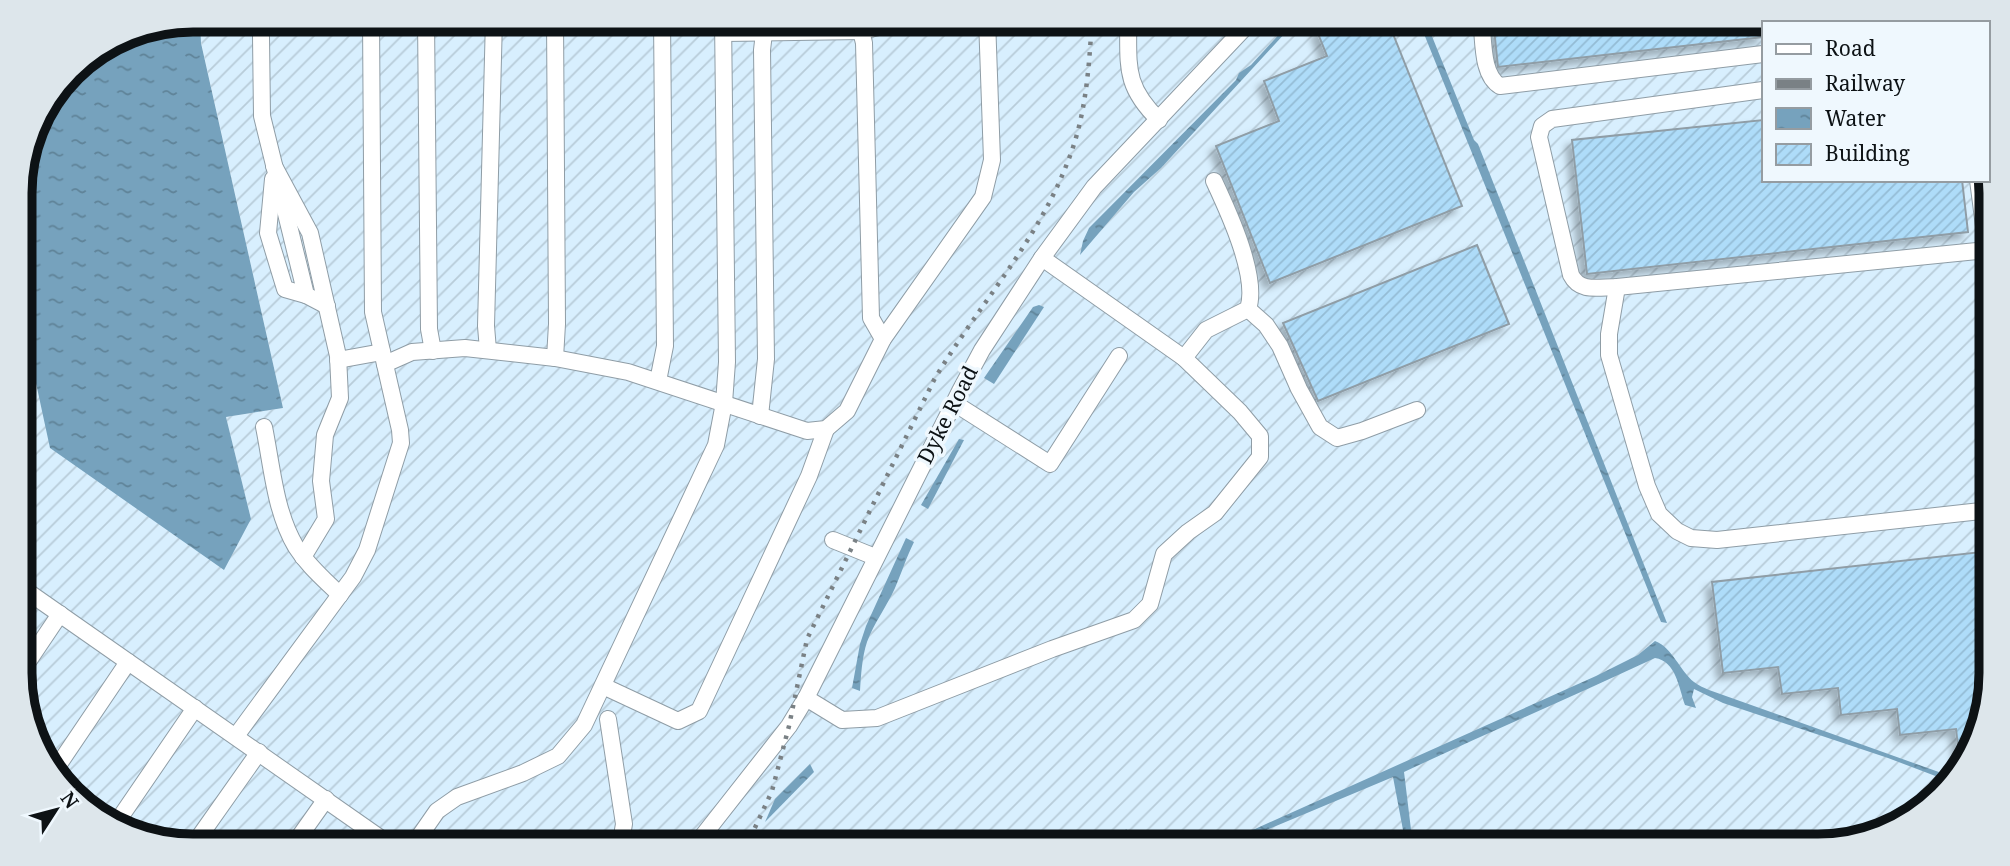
<svg xmlns="http://www.w3.org/2000/svg" width="2010" height="866" font-family="'Noto Serif',serif">
  <style>
    .industrial { fill: url(#industrial-furrows) }
    .water { fill: url(#water-ripples) }
    .building { fill: url(#building-hatch); stroke: #8f9da6; stroke-width: 2; filter: url(#shadow) }
    .lines { fill: none; stroke-linecap: round; stroke-linejoin: round }
    .minor-casing { stroke: #8f9da6; stroke-width: 18 }
    .minor { stroke: #fff; stroke-width: 16 }
    .rail { stroke: #7a8185; stroke-width: 4.5; stroke-dasharray: 3.5 7; stroke-linecap: butt }
    .labels { text-anchor: middle; stroke-width: 7; stroke-linejoin: round; paint-order: stroke }
    .street-label { font-size: 21px; fill: #0d1215; stroke: #eff8fe }
    .rim { fill: none; stroke: #0d1215; stroke-width: 9 }
  </style>
  <defs>
    <pattern id="industrial-furrows" width="10" height="10" patternUnits="userSpaceOnUse" patternTransform="scale(1.75)"><rect width="10" height="10" fill="#d8effe"/><path d="M-1 1l2-2M0 10L10 0M9 11l2-2" fill="none" stroke="#b8ccd9"/></pattern>
    <pattern id="water-ripples" width="26" height="14" patternUnits="userSpaceOnUse" patternTransform="scale(1.75)"><rect width="26" height="14" fill="#76a2bd"/><path d="M2 4q2-2 4 0t4 0M15 11q2-2 4 0t4 0" fill="none" stroke="#5f8398"/></pattern>
    <pattern id="building-hatch" width="6" height="6" patternUnits="userSpaceOnUse" patternTransform="scale(1.75)"><rect width="6" height="6" fill="#aedcf9"/><path d="M-1 1l2-2M0 6l6-6M5 7l2-2" fill="none" stroke="#94bcd5"/></pattern>
    <filter id="shadow"><feDropShadow dx="-6" dy="6" stdDeviation="3.5" flood-color="#0004"/></filter>
  </defs>
  <rect width="100%" height="100%" fill="#eff8fe"/>
  <path class="industrial" d="M200 19H1818L1836 23H1763V180H1987V164L1989 169 1991 674 1978 740 1923 811 1829 846 192 847 126 834 55 779 21 697 20 309 251 519 226 417 283 408 201 42Z"/>
  <g class="water">
    <path d="M192 19H200L201 43 283 408 226 417 251 519 224 570 50 448 20 309V180L37 115 78 62 126 32Z"/>
    <path d="M1293 19H1298L1161 168 1134 192 1080 255 1083 241 1089 228 1236 80 1239 73 1251 65Z"/>
    <path d="M1418 19H1425L1474 140 1478 144 1667 623 1661 622 1654 605Z"/>
    <path d="M1039 305 1044 307 994 384 984 378 1033 307Z"/>
    <path d="M959 439 964 440 928 509 921 505Z"/>
    <path d="M906 538 914 542C906 558 902 572 895 588 887 606 874 623 867 642 862 657 861 675 860 691L852 688 860 644 866 626Z"/>
    <path d="M1655 641C1673 648 1679 670 1694 682 1698 685 1704 688 1709 690L1950 776 1946 780 1888 758 1723 703 1694 689 1692 697 1696 708 1685 705C1679 688 1676 661 1655 658 1572 697 1487 733 1404 772L1413 846H1406L1393 777 1245 839 1148 847H1077L1122 838 1126 829 1133 840 1243 832 1255 829 1596 676 1638 655Z"/>
    <path d="M810 764 814 772 765 822 775 799Z"/>
  </g>
  <g class="building">
    <path d="M1344 19H1387L1462 206 1270 283 1216 146 1279 121 1264 81 1327 56 1317 31Z"/>
    <path d="M1493 19H1763V37L1498 67Z"/>
    <path d="M1763 120V180H1962L1968 232 1587 274 1572 140Z"/>
    <path d="M1477 245 1509 324 1318 401 1283 323Z"/>
    <path d="M1990 551 1991 674 1978 740 1960 763 1956 729 1900 735 1897 709 1841 715 1838 688 1782 694 1778 667 1723 673 1712 582Z"/>
  </g>
  <g class="lines">
    <g class="minor-casing">
      <g id="minor">
        <path d="M426 19 429 329 433 351"/>
        <path d="M555 19 557 324 555 358"/>
        <path d="M1128 19C1129 65 1123 85 1159 120"/>
        <path d="M1481 19C1484 39 1481 75 1500 86L1763 54"/>
        <path d="M861 31 864 43 871 318 883 339"/>
        <path d="M723 33 861 31 914 19"/>
        <path d="M261 37 262 116 306 295 327 306"/>
        <path d="M1763 90 1552 119 1542 126 1539 137 1571 275C1580 293 1599 287 1617 287L1987 250"/>
        <path d="M274 166 310 233 338 356 340 398 325 435 321 481 326 519 303 557"/>
        <path d="M273 179 268 233 285 289 306 295"/>
        <path d="M1978 180 1990 272"/>
        <path d="M1617 287 1609 334V355L1647 486 1659 514 1677 531 1691 538 1717 540 1990 510"/>
        <path d="M1248 309 1266 325 1280 346 1299 389 1320 427 1337 438 1362 431 1417 410"/>
        <path d="M488 350 486 326 494 19"/>
        <path d="M1184 358 1206 330 1248 309C1259 277 1228 211 1214 181"/>
        <path d="M338 360 382 352"/>
        <path d="M385 364 412 352 465 348 555 358 628 372 807 431 826 429 847 411 883 339 983 197 992 160 987 19"/>
        <path d="M658 381 665 346 662 19"/>
        <path d="M954 403 1050 464 1119 356"/>
        <path d="M760 416 766 359 762 50 764 33"/>
        <path d="M264 427C272 466 275 512 296 547 308 566 325 580 340 595"/>
        <path d="M833 540 875 557"/>
        <path d="M21 587 393 847"/>
        <path d="M21 672 60 614"/>
        <path d="M603 686 678 721 699 711 809 476 826 429"/>
        <path d="M806 698 842 720 877 718 1052 649 1134 620 1150 604 1164 554 1188 532 1215 513 1260 457V436L1240 412 1184 358 1042 258"/>
        <path d="M608 719 624 824 620 847"/>
        <path d="M236 736 353 577 367 550 401 443 400 430 373 312 371 19"/>
        <path d="M53 773 128 662"/>
        <path d="M115 825 195 708"/>
        <path d="M192 847 259 752"/>
        <path d="M292 847 326 799"/>
        <path d="M412 847 437 811 457 797 523 773 558 756 584 725 716 445 724 403 727 362 723 19"/>
        <path d="M694 847 789 726 806 698 960 391 982 350 1042 258 1094 187 1253 19"/>
      </g>
    </g>
    <use href="#minor" class="minor"/>
    <path class="rail" d="M746 847 772 791 789 726 807 639 934 380C977 307 1038 241 1068 161 1086 116 1089 68 1092 19"/>
  </g>
  <g class="labels">
    <g class="street-label">
      <text transform="translate(948 415) rotate(-63)" y="7">Dyke Road</text>
    </g>
  </g>
  <path d="M0 0H2010V866H0ZM193 32H1818A161 161 0 0 1 1979 193V673A161 161 0 0 1 1818 834H193A161 161 0 0 1 32 673V193A161 161 0 0 1 193 32Z" fill="#dde6eb" fill-rule="evenodd"/>
  <path class="rim" d="M193 32H1818A161 161 0 0 1 1979 193V673A161 161 0 0 1 1818 834H193A161 161 0 0 1 32 673V193A161 161 0 0 1 193 32Z"/>
  <rect x="1762" y="21" width="228" height="161" fill="#eff8fe" stroke="#959ca1" stroke-width="2"/>
  <rect x="1776" y="44" width="35" height="10" fill="#ffffff" stroke="#959ca1" stroke-width="2"/>
  <text x="1825" y="56" font-size="21" fill="#0d1215">Road</text>
  <rect x="1776" y="79" width="35" height="10" fill="#7a8185" stroke="#959ca1" stroke-width="2"/>
  <text x="1825" y="91" font-size="21" fill="#0d1215">Railway</text>
  <rect x="1776" y="108" width="35" height="21" fill="url(#water-ripples)" stroke="#959ca1" stroke-width="2"/>
  <text x="1825" y="126" font-size="21" fill="#0d1215">Water</text>
  <rect x="1776" y="144" width="35" height="21" fill="url(#building-hatch)" stroke="#959ca1" stroke-width="2"/>
  <text x="1825" y="161" font-size="21" fill="#0d1215">Building</text>
  <g transform="translate(56 810) rotate(54)" stroke="#eff8fe" stroke-width="5" paint-order="stroke">
  <path d="M0-5L12 26L0 18L-12 26Z" fill="#0d1215"/>
  <text y="-10" font-size="19" font-weight="bold" text-anchor="middle" fill="#0d1215">N</text>
  </g>
</svg>
